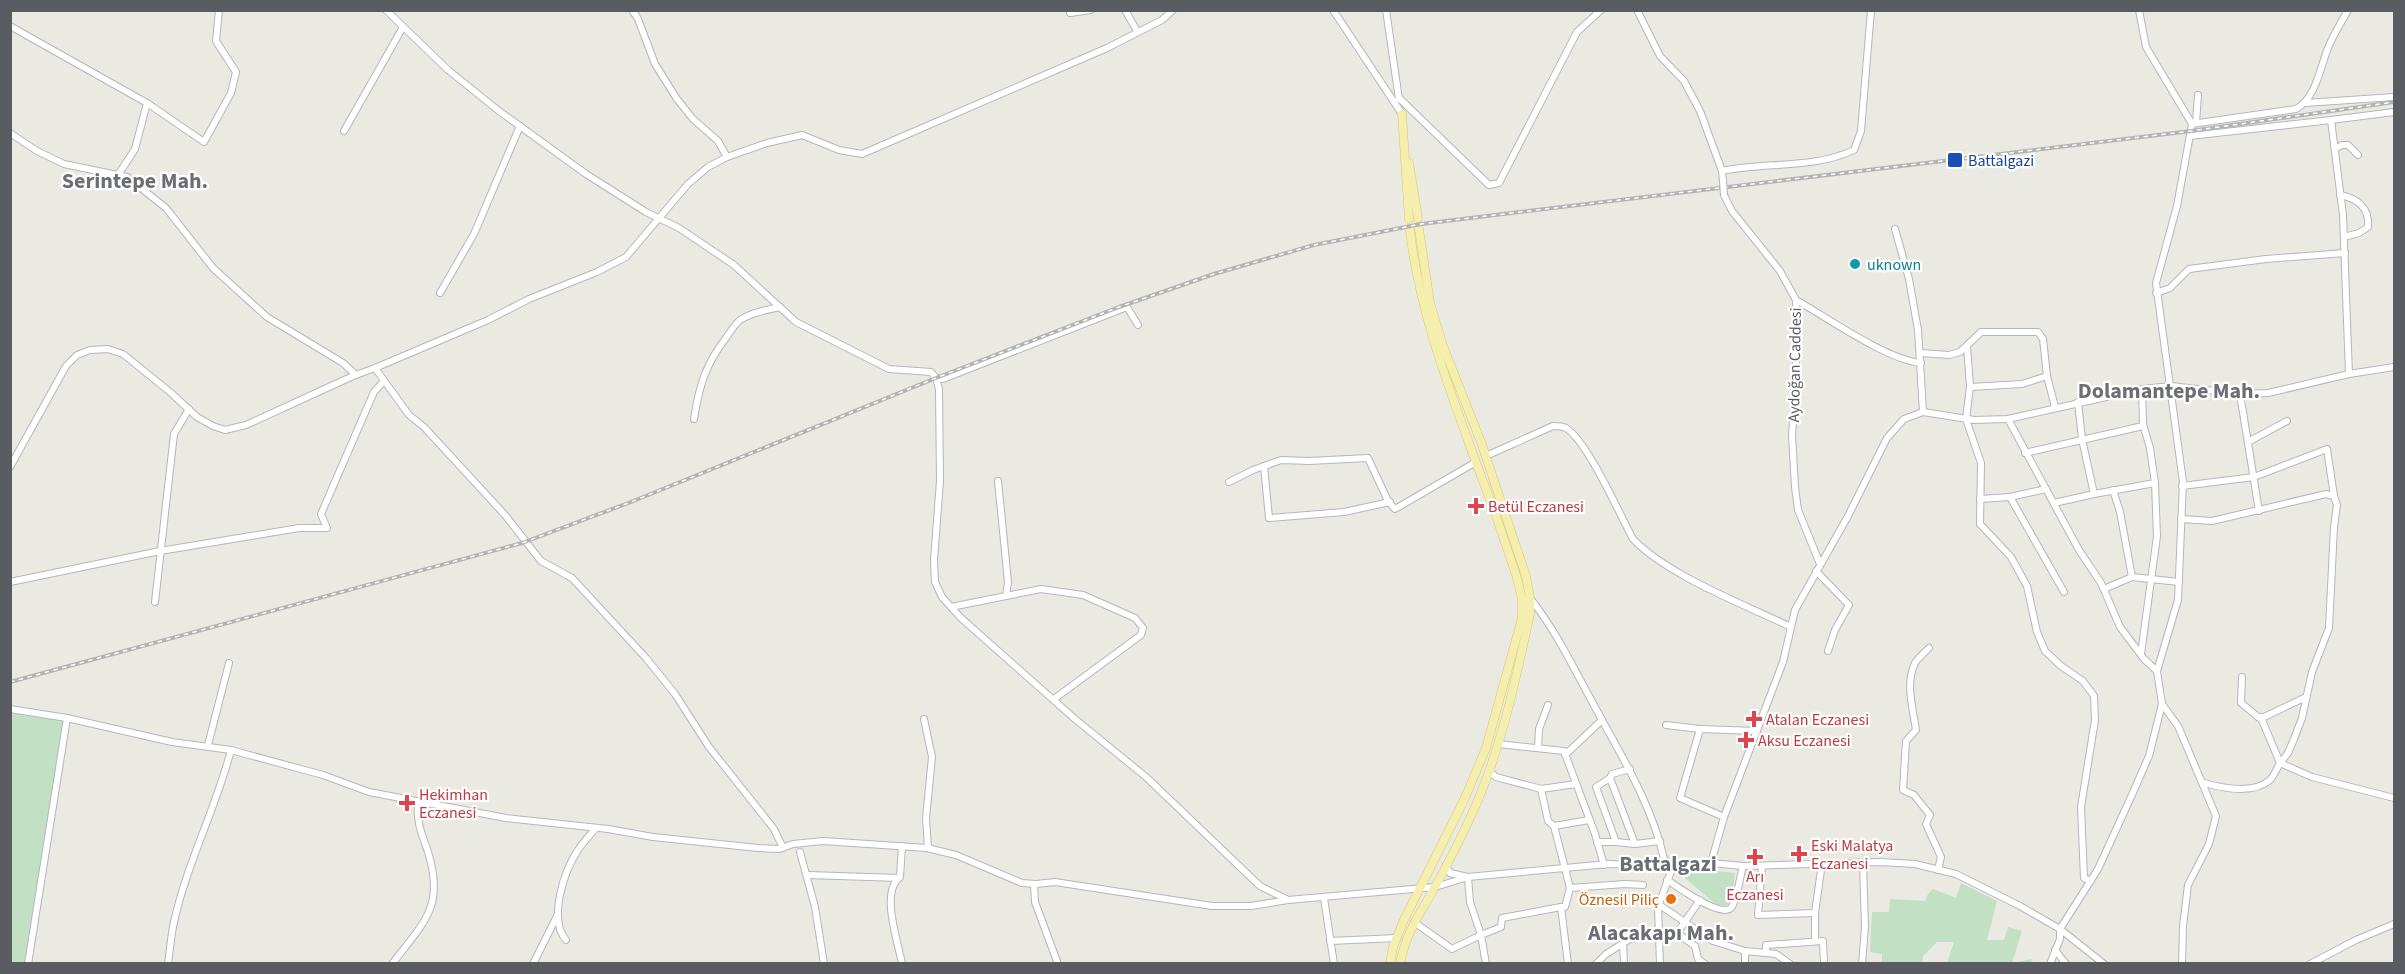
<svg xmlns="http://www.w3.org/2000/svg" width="2405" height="974" font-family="'Source Sans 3',sans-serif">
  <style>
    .green { fill: #c1e0c4 }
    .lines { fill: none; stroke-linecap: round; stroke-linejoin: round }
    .minor-casing { stroke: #b4b6bb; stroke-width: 8 }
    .major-casing { stroke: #dec868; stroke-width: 9 }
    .minor { stroke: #fff; stroke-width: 6 }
    .major { stroke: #f4efae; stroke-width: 8 }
    .rail-casing { stroke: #b2b3b3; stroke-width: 4 }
    .rail { stroke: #fff; stroke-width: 1.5; stroke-dasharray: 4.5; stroke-linecap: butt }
    .minor-bridge-casing { stroke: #b4b6bb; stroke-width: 8; stroke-linecap: butt }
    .minor-bridge { stroke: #fff; stroke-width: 6 }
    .transit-dot { fill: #1a4fb4; stroke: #fff; stroke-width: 2 }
    .culture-dot { fill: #0f9aa8; stroke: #fff; stroke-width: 2 }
    .health-dot { fill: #e0444e; stroke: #fff; stroke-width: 2 }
    .food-dot { fill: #e8710a; stroke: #fff; stroke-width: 2 }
    .labels { text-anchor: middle; stroke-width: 4.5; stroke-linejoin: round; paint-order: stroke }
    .transit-label { font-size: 16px; fill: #164399; stroke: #fff; text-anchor: start }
    .culture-label { font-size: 16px; fill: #0d838f; stroke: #fff; text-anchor: start }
    .street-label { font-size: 16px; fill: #5a5c61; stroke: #fff }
    .health-label { font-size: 16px; fill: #be3a42; stroke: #fff; text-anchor: start }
    .food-label { font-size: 16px; fill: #c56008; stroke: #fff; text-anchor: end }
    .district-label { font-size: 22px; font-weight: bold; fill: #6b6e73; stroke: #fff }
  </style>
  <rect width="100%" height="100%" fill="#ebeae2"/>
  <g class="green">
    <path d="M11 710 67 718 28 963 11 964Z"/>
    <path d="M1709 870 1735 873 1732 898 1726 906 1717 905 1679 873 1681 871Z"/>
    <path d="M1961 883 1997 901 1987 940H2004L2008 927 2022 931 2012 963 2032 959 2031 963H1947L1954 942H1937L1923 956 1922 963H1882V954L1870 952 1872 912H1889L1890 899 1925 901 1928 894 1933 889 1956 898Z"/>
  </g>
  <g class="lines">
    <g class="minor-casing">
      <g id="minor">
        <path d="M386 10 448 70 499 111 586 174 646 212 679 228 734 265 796 322 889 369 931 372 936 378 939 389 940 481 934 560 935 582 942 597 961 618 1075 719 1146 777 1260 886 1288 900 1435 887 1468 877 1608 864 1673 866 1711 863 1743 866 1880 862 1915 864 1956 874 2020 906 2060 929 2104 964"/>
        <path d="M632 10 638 19 655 64 677 99 693 119 718 141 727 157"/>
        <path d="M1125 10 1137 31"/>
        <path d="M1333 10 1402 114"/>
        <path d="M1386 10 1399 99"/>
        <path d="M1637 10 1660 56 1684 81 1700 111 1722 171"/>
        <path d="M2139 10 2146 47 2192 124"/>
        <path d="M1070 13 1091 10"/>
        <path d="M10 26 147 103 135 149 118 175"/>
        <path d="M1399 98 1489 185 1499 183 1577 32 1601 10"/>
        <path d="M147 103 204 142 231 93 236 72 216 41 219 10"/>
        <path d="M2305 103 2394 97"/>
        <path d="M2196 123 2198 95"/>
        <path d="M344 131 403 27"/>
        <path d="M10 133 37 151 64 164 127 177 166 208 213 268 267 317 343 363 356 375"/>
        <path d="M2190 136 2331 120"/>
        <path d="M2335 149 2342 145H2348L2358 155"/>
        <path d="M1723 181 1722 171C1765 162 1814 169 1854 150L1861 131 1871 10"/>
        <path d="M1724 195 1732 211 1780 271 1796 300V379L1792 435 1795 487 1798 510 1820 564"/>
        <path d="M2340 195C2357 198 2370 208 2368 227L2359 233 2344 237"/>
        <path d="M1895 229 1909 279 1918 330 1923 412"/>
        <path d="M440 293 474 234 520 126"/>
        <path d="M2156 293 2170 288 2189 269 2266 259 2345 253"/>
        <path d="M1796 300C1828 318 1887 360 1921 363"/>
        <path d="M1967 346 1970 387 2022 384 2047 376"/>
        <path d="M1921 353 1949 355 1960 352 1981 332H2038L2043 339 2047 376 2055 407"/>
        <path d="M375 368 409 415 424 427 505 515 541 561 572 578 646 658 675 694 709 747 774 829 783 848"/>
        <path d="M2349 374 2343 215 2331 120 2394 112"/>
        <path d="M936 378 943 379 1127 307 1138 325"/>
        <path d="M1970 387 1966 419 1981 463 1980 524 2011 557 2027 586 2037 632 2045 651 2061 666 2083 681 2094 696 2095 720 2081 807 2084 878 2091 881"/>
        <path d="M2240 394 2259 511"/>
        <path d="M2078 402 2082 439 2094 494 2155 483"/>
        <path d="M694 419C699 387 705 365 726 338 730 332 735 324 740 320 752 312 767 310 780 307"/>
        <path d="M2008 419 2079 550 2101 583 2120 627 2144 659 2157 671"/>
        <path d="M2248 442 2287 421"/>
        <path d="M2025 453 2143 426"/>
        <path d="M1486 456 1553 426C1558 426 1562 426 1566 428 1588 442 1619 513 1633 539 1667 575 1745 605 1791 627"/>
        <path d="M1264 466 1269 518 1344 512 1390 502"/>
        <path d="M10 467 66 366 77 355 90 350 108 349 123 354 170 392 197 417 213 426 225 430 246 425 353 376 375 368 488 320 529 299 597 272 626 257 688 184 708 167 727 157 767 143 802 135 839 150 862 154 1107 48 1162 20 1173 10"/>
        <path d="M998 481 1008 582 1006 596"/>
        <path d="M1229 482 1253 470 1281 460 1309 461 1368 458 1388 501 1395 509 1476 462"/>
        <path d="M2182 486 2254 477 2327 449 2334 496"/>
        <path d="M2113 490 2120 512 2132 577"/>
        <path d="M2010 497 2064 592"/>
        <path d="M1980 499 2010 497 2046 489"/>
        <path d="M2054 503 2094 494"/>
        <path d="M2181 519 2212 521 2326 494 2334 496 2337 505 2334 527 2329 628 2312 672 2302 718 2294 739 2288 753 2280 763 2262 720 2241 703 2242 677"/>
        <path d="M1816 571 1849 605 1835 630 1828 651"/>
        <path d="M10 582 160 551 299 528H327L321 514 374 392 384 381"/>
        <path d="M2104 589 2132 577 2179 582"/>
        <path d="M1530 598C1557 632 1575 671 1596 709 1622 757 1652 805 1664 859L1673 866 1658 907 1660 964"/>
        <path d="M155 602 174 434 189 409"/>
        <path d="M951 607 1041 589 1083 595 1135 618 1143 628 1141 635 1054 699"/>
        <path d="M1929 648C1925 652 1918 658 1915 663 1905 684 1913 708 1916 730L1906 741 1903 790 1914 795 1930 815 1926 824 1941 857 1938 870"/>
        <path d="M2141 654 2157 536 2155 483 2150 448 2143 424 2142 389"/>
        <path d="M2162 704 2178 726 2216 816 2209 844 2188 885 2183 926 2182 964"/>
        <path d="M10 709 67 718 172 742 231 750 323 775 369 792 506 818 608 829 653 837 758 848 779 849 793 844 823 841 927 848 956 855 1022 883 1036 884 1055 882 1212 906H1251L1288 900"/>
        <path d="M2258 717H2264L2306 697"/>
        <path d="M924 719 932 757 926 818 928 848"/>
        <path d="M1666 725 1700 729"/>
        <path d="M1498 744 1564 751 1595 834 1604 865"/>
        <path d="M208 745 229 663"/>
        <path d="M1538 748 1539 729 1548 705"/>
        <path d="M1565 755 1602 720"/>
        <path d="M1489 771 1496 777 1541 789 1576 784"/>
        <path d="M1610 778 1612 774 1630 769"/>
        <path d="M2204 783C2222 788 2253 795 2270 780 2274 776 2277 768 2280 763L2312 777 2394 798"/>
        <path d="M1541 789 1548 821 1554 826"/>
        <path d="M1724 817 1680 798 1700 729 1757 731"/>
        <path d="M1597 842H1616L1596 787 1610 778 1635 844 1660 841"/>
        <path d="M1616 842 1635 844"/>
        <path d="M902 846 900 877C880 892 898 941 902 964"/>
        <path d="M800 852 815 907 824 964"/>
        <path d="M1711 863 1724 817 1783 662 1795 610 1848 516 1887 438 1904 419 1923 412 1974 420 2008 419 2142 389 2171 386 2242 394 2268 393 2349 374 2394 367"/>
        <path d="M1446 865 1450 873 1468 877 1470 902 1481 935 1501 927 1502 918 1561 907 1568 964"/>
        <path d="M1762 866 1758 915 1815 913 1822 863"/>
        <path d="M808 875 899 878"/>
        <path d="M1667 880C1678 887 1720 918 1731 908 1737 901 1740 876 1743 866"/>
        <path d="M1034 884 1035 902 1058 964"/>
        <path d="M1570 888 1625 884 1643 885"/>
        <path d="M1324 898 1334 964"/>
        <path d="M1658 904 1713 941 1745 951"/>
        <path d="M1561 907H1565L1570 888 1554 826 1589 820"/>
        <path d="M1414 922 1452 949 1481 935 1486 964"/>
        <path d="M1677 933 1695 946 1698 959 1705 964"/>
        <path d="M566 940C548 919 564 871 578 850 583 842 590 835 596 828"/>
        <path d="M1330 941 1397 938"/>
        <path d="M1815 941V913"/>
        <path d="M1623 943 1624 964"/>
        <path d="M2055 950 2066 964"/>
        <path d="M1766 953V945L1823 941 1824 964"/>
        <path d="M28 964 67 718"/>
        <path d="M168 964C170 950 171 935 174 922 187 863 216 808 231 750"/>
        <path d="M392 964C424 922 445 907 428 852 422 834 416 822 418 803"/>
        <path d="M533 964 557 916"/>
        <path d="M1596 964 1606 954 1630 939 1677 933 1700 900"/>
        <path d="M1745 964V951L1776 954 1790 964"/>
        <path d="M1862 964 1865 927 1863 864"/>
        <path d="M2050 964 2060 939V929L2098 869 2131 797 2149 756 2162 704 2157 671 2178 600 2183 482 2156 283 2177 206 2192 124 2296 109C2316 98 2320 68 2328 48 2333 35 2341 23 2348 10"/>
        <path d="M2310 964 2356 940 2394 924"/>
      </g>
    </g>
    <g class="major-casing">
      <g id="major">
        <path d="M1402 114 1409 219"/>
        <path d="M1409 163 1418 218"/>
        <path d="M1390 964 1393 947 1403 922 1465 798 1486 748 1522 618V599L1516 575C1505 542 1494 508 1481 476 1452 396 1420 316 1410 231"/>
        <path d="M1400 964C1407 929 1420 915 1436 885 1450 860 1463 834 1475 807 1502 746 1516 678 1530 614V598L1526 576 1481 442 1443 346 1430 303 1419 229"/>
      </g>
    </g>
    <use href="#minor" class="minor"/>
    <use href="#major" class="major"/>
    <g class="rail-casing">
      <path id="rail" d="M10 682 522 543 631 502 936 378 1119 307 1214 274 1314 245 1421 224 2191 131 2394 102"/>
    </g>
    <use href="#rail" class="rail"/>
    <g class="minor-bridge-casing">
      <path id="minor-bridge" d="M1723 181 1724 195"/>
    </g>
    <use href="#minor-bridge" class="minor-bridge"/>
  </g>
  <rect class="transit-dot" x="1947" y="152" width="16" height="16" rx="3"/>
  <circle class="culture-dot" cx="1855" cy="264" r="6"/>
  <g class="health-dot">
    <path d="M1473 497h6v6h6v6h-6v6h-6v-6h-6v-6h6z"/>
    <path d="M1751 710h6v6h6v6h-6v6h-6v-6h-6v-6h6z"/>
    <path d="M1743 731h6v6h6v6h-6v6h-6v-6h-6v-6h6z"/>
    <path d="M404 794h6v6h6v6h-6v6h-6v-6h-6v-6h6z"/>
    <path d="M1796 845h6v6h6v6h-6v6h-6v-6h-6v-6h6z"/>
    <path d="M1752 848h6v6h6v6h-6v6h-6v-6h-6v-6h6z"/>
  </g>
  <circle class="food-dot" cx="1671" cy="899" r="6"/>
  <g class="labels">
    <g class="transit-label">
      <text x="1968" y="166">Battalgazi</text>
    </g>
    <g class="culture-label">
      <text x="1867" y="270">uknown</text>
    </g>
    <g class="street-label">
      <text transform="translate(1794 365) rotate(-89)" y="6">Aydoğan Caddesi</text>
    </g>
    <g class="health-label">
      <text x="1488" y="512">Betül Eczanesi</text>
      <text x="1766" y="725">Atalan Eczanesi</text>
      <text x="1758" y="746">Aksu Eczanesi</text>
      <text x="419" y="800">Hekimhan<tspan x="419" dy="18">Eczanesi</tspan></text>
      <text x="1811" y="851">Eski Malatya<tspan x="1811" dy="18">Eczanesi</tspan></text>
      <text x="1755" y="882" text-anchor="middle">Arı<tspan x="1755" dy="18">Eczanesi</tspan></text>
    </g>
    <g class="food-label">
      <text x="1659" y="905">Öznesil Piliç</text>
    </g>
    <g class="district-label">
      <text x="135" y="188">Serintepe Mah.</text>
      <text x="2169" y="398">Dolamantepe Mah.</text>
      <text x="1668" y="871">Battalgazi</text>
      <text x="1661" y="940">Alacakapı Mah.</text>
    </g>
  </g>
  <rect width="2405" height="974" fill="none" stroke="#5a5c61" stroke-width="24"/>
</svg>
